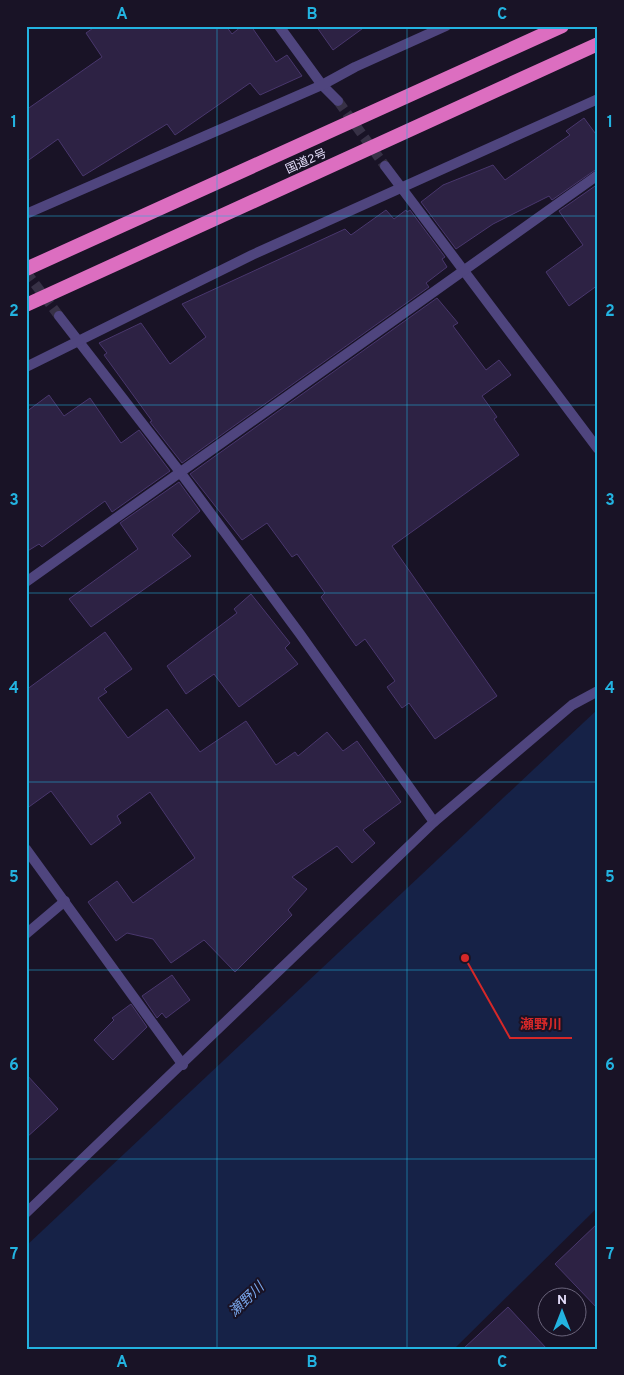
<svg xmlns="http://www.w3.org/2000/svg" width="624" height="1375" font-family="Overpass,'Noto Sans JP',sans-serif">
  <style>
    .water { fill: #162247 }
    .building { fill: #2d2244; stroke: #49376d }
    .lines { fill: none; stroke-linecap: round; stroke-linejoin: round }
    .minor-tunnel { stroke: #373146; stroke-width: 10; stroke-dasharray: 10 5; stroke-linecap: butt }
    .minor { stroke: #4f457e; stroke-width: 10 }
    .trunk { stroke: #dc6ec0; stroke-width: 14 }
    .grid { fill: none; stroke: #23b3e0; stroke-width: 1; stroke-opacity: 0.55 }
    .labels { text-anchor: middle; stroke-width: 4; stroke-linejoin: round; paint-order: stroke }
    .street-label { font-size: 12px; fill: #e4ddfa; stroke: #191326 }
    .water-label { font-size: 14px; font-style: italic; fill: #79a7ec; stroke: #191326 }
    .leader { fill: none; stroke: #d62828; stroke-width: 2 }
    .callout-dot { fill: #d62828; stroke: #191326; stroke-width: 2 }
    .callout-label { font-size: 14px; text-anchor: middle; font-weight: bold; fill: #d62828; stroke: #191326; stroke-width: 4; stroke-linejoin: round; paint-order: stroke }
    .neatline { fill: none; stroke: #23b3e0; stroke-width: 2 }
    .grid-label { font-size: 16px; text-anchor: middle; font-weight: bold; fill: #23b3e0 }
  </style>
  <rect width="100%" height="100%" fill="#191326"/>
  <path class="water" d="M598 709V1207L454 1349H26V1246Z"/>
  <g class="building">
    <path d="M96 26H226L232 34 242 26H251L276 62 287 55 302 76 260 95 250 83 175 135 167 124 83 176 58 139 26 162V110L102 57 86 33Z"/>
    <path d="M316 26H366L333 50Z"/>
    <path d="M584 118 598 137V168L552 200 549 196 493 224 456 249 421 202 443 185 493 165 505 180 570 135 566 131Z"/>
    <path d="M598 184V285L569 306 546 272 583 245 559 211Z"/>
    <path d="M386 210 394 219 406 210 407 212 410 210 445 257 442 259 447 267 426 283 429 287 182 463 150 422 152 421 104 355 107 353 99 343 141 323 170 364 206 337 182 304 345 229 351 235Z"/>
    <path d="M437 298 458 323 453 326 486 370 499 360 511 375 482 396 497 417 494 419 519 455 392 546 497 696 435 739 409 703 402 708 387 687 395 681 365 639 356 646 321 597 325 593 297 554 292 557 267 523 242 540 190 474Z"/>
    <path d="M49 395 64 416 90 398 121 443 139 430 170 471 112 512 105 501 42 547 39 544 26 552V412Z"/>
    <path d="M179 482 200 511 172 535 191 556 91 627 69 599 138 549 120 523Z"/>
    <path d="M251 594 290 643 285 648 298 664 239 707 214 674 186 694 167 666 237 613 234 609Z"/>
    <path d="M105 632 132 669 104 689 107 692 98 698 128 738 167 709 200 752 246 721 276 765 295 752 298 756 327 732 343 751 357 741 401 802 363 830 375 843 352 863 337 846 292 877 307 889 288 910 292 915 235 972 204 940 171 963 153 939 127 933 116 941 88 902 117 881 133 903 195 858 150 792 117 816 121 823 91 845 51 791 26 809V690Z"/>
    <path d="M172 975 190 1000 166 1018 162 1013 157 1018 142 996Z"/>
    <path d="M131 1004 147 1027 113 1060 94 1040 114 1020 112 1018Z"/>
    <path d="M26 1074 58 1109 26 1138Z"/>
    <path d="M598 1223V1309L555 1264Z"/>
    <path d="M508 1307 547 1349H463Z"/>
  </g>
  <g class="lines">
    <g class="minor-tunnel">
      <path d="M338 101 385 166"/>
      <path d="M26 272 59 316"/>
    </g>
    <g class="minor">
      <path d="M279 26 322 85 338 101"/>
      <path d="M385 166 598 449"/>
      <path d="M26 214 322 85 355 67 446 26"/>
      <path d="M59 316 180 472 300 634 434 822"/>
      <path d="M26 367 252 255 598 99"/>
      <path d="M26 582 598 175"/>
      <path d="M26 849 183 1065"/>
      <path d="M26 934 65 901"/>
      <path d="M26 1213 434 822 572 705 598 691"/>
    </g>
    <g class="trunk">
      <path d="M26 269 562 26"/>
      <path d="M26 305 598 44"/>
    </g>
  </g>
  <path class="grid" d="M217 26V1349M407 26V1349M26 216H598M26 405H598M26 593H598M26 782H598M26 970H598M26 1159H598"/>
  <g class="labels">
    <g class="street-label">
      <text transform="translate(306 161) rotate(-24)" y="4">国道2号</text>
    </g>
    <g class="water-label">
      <text transform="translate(246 1299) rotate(-44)" y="5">瀬野川</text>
    </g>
  </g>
  <path class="leader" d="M465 958L510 1038H572"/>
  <circle class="callout-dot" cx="465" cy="958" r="5"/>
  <g class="callout-label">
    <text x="541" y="1029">瀬野川</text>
  </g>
  <rect width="624" height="1375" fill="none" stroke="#191326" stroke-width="55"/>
  <g transform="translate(562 1312)"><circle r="24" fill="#191326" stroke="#6a647b"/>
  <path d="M0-4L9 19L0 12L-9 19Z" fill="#23b3e0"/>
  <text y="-8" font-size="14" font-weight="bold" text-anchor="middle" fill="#e4ddfa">N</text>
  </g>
  <rect x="28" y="28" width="568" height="1320" class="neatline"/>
  <g class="grid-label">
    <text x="122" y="19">A</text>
    <text x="312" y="19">B</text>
    <text x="502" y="19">C</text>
    <text x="14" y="127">1</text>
    <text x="610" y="127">1</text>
    <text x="14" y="316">2</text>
    <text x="610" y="316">2</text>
    <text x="14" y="505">3</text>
    <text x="610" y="505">3</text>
    <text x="14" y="693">4</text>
    <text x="610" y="693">4</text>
    <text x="14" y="882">5</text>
    <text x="610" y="882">5</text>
    <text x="14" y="1070">6</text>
    <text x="610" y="1070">6</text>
    <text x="14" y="1259">7</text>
    <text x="610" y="1259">7</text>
    <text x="122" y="1367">A</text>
    <text x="312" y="1367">B</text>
    <text x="502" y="1367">C</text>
  </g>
</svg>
